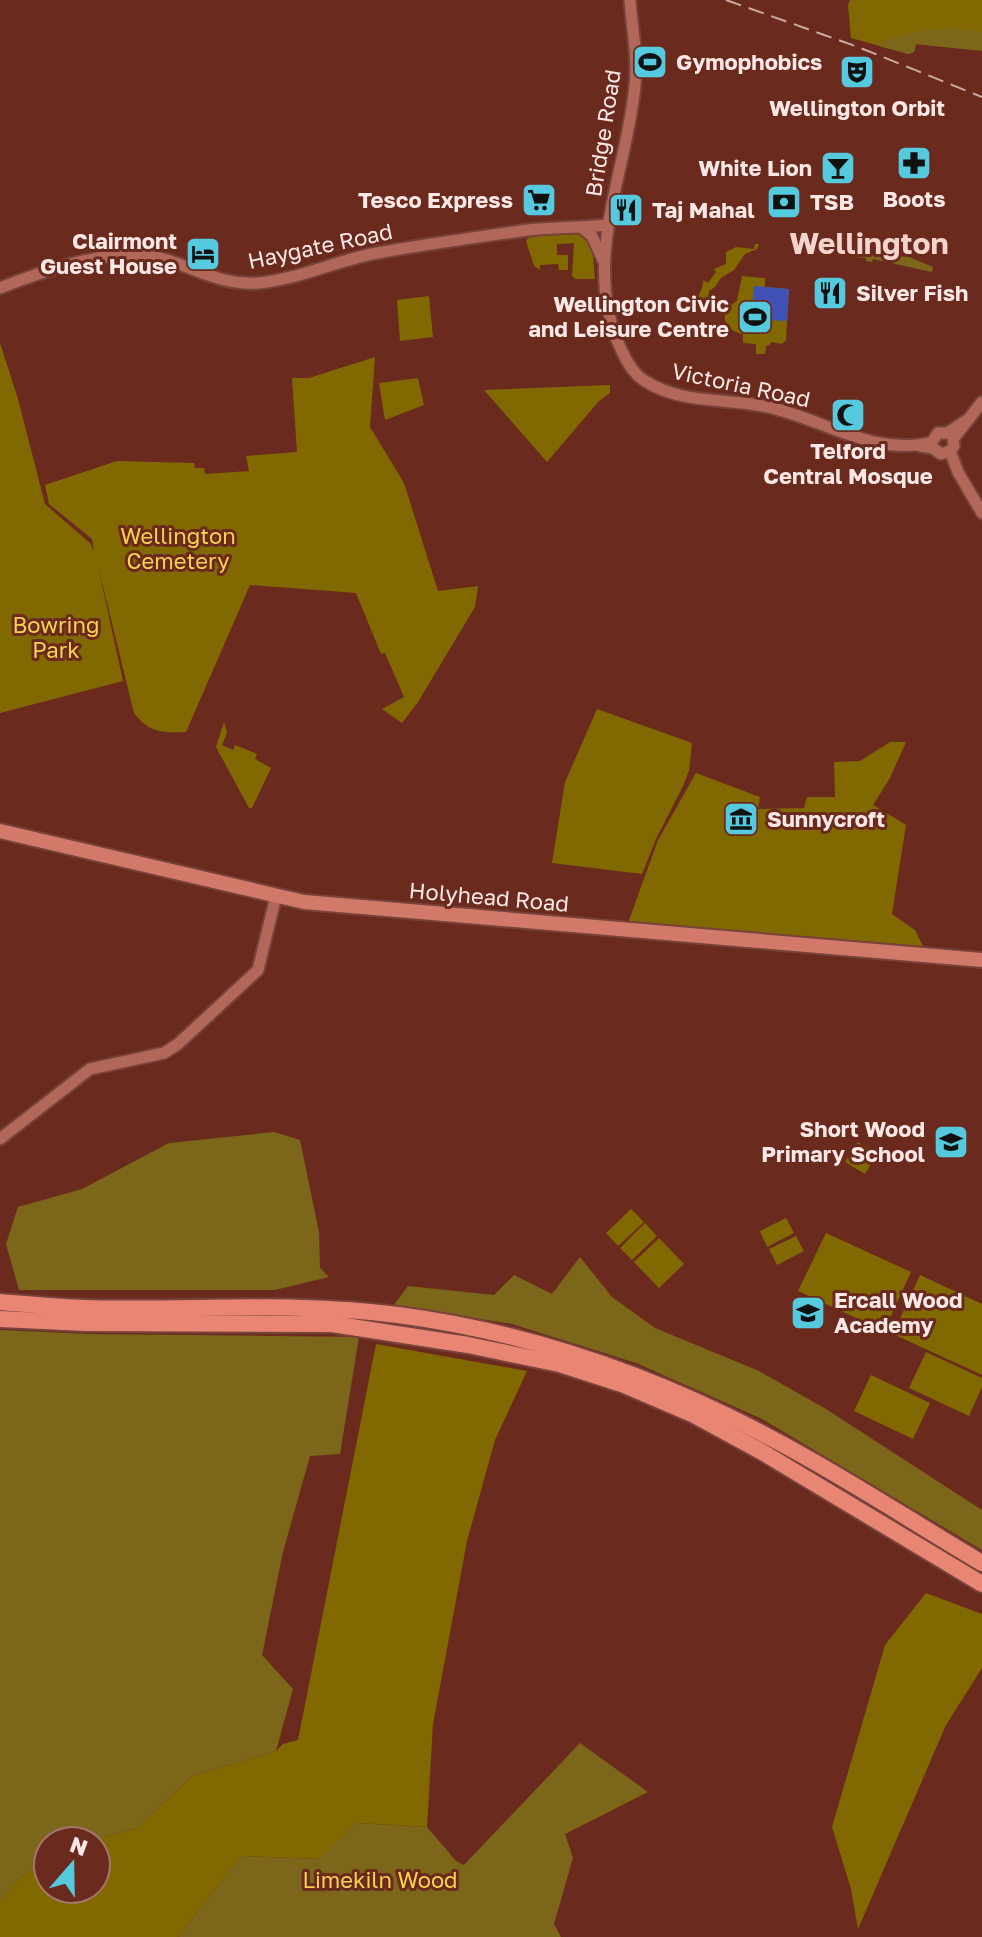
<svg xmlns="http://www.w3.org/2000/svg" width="982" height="1937" font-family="'Golos Text',sans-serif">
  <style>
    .green { fill: #826800 }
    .forest { fill: #7c661a }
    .water { fill: #4052b6 }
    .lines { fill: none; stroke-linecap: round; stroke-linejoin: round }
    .minor-casing { stroke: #76423a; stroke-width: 15 }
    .major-casing { stroke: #76423a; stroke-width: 18 }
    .highway-casing { stroke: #76423a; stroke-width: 20 }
    .minor { stroke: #b1685a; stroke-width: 11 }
    .major { stroke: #d27969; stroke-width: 14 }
    .highway { stroke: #e88573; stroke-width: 16 }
    .rail { stroke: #ccaba5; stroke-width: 2; stroke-dasharray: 16 8; stroke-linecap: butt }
    .labels { text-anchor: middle; stroke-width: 6; stroke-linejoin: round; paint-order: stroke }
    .poi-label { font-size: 22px; font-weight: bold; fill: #f9e8e5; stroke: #6b2a1e; text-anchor: start }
    .street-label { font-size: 22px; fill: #f9e8e5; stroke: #6b2a1e }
    .park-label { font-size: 22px; fill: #f9d14e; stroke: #6b2a1e }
    .district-label { font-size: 30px; font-weight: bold; fill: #f5d4cd; stroke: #6b2a1e }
  </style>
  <rect width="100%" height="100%" fill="#6b2a1e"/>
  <g class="green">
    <path d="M850 0H982V42L974 50 916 44 914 52 909 54 851 38 848 5Z"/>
    <path d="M579 231C595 241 593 261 595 279H576L572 276 574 243 557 244V255H568V270H559L558 264 540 265V270L534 266 526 241 529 237Z"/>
    <path d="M755 244H759L757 249 745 254 734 270 721 278 715 287 709 291 707 305 698 306C695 296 704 290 703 280L708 283 716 272 714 269 726 264V252L736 247 754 249Z"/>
    <path d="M742 276 765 278V287L789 289 786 340 782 344 771 342 770 345 766 346 765 354H756V344L743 343V334C723 331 717 311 737 301Z"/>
    <path d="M429 296 433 337 400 341 397 300Z"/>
    <path d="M0 343 18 399 45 504 90 543 94 551 92 539 49 504 45 485 117 461 194 463 195 468H204L205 474 249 471 246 456 297 452 292 378H309L375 357 370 427 404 483 438 591 478 586 475 607 418 702 402 723 382 709 404 697 385 653 381 654 356 593 250 585 186 732C163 733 149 733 134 713L98 566 123 681 0 713Z"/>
    <path d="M418 378 424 405 385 420 379 383Z"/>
    <path d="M610 385V393L599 401 547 462 484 390Z"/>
    <path d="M597 709 692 743 689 771 683 786 656 839 642 874 552 863 565 782Z"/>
    <path d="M224 722 227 733 222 745 233 750 235 745 257 754 255 759 271 768 252 808H249L216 747Z"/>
    <path d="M890 742H906L890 778 873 805 906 825 892 914 915 930 923 946 628 923 658 840 696 773 760 797 758 809 804 808 807 797H835L834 762 860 761Z"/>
    <path d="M858 1142 877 1154 865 1174 845 1162Z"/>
    <path d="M631 1209 644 1222 618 1246 606 1233Z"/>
    <path d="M786 1218 794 1233 767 1247 760 1231Z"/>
    <path d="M645 1223 657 1236 632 1260 620 1248Z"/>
    <path d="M826 1233 911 1272 884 1331 798 1291Z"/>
    <path d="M796 1236 804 1251 777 1265 769 1249Z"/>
    <path d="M659 1238 684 1264 659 1288 634 1262Z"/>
    <path d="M920 1275 982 1304V1375L893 1334Z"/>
    <path d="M376 1344 527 1371 495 1440 467 1541 433 1724 427 1827 357 1823 321 1859 241 1856 178 1937H0V1900L22 1876 48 1858V1889H96V1841H90L137 1828 192 1776 276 1751 283 1744 298 1740Z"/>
    <path d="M926 1352 982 1378V1387L969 1416 909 1388Z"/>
    <path d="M871 1375 930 1403 913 1439 854 1411Z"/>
    <path d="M926 1593 982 1614V1668L946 1725 858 1929 851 1889 832 1827 885 1645Z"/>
  </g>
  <g class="forest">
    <path d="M952 28 982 32V51L916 44 914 52 909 54 878 46C899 32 927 30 952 28Z"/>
    <path d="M852 252 909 257 933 267 932 272 873 259 872 262 866 261V258L852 257Z"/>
    <path d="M274 1132 300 1140 319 1232 320 1268 329 1277 275 1290H19L6 1244 18 1207 82 1189 169 1143Z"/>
    <path d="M580 1257 612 1297 655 1328 759 1371 826 1409 982 1510V1550L762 1419 636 1363 512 1324 394 1305 408 1286 494 1295 514 1275 552 1294Z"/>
    <path d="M0 1330 89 1334 359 1337 340 1454 310 1456 283 1552 262 1655 293 1689 276 1751 192 1776 137 1828 90 1841H48V1858L22 1876 0 1900Z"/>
    <path d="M580 1743 648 1792 565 1834 573 1858 554 1924 561 1937H178L241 1856 320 1859 357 1823 427 1827 456 1861 464 1865Z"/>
  </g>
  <path class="water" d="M754 286 789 289 787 321 751 319Z"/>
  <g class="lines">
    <g class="minor-casing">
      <g id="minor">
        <path d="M630 0C632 28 638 57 635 85 627 172 581 261 620 347 626 360 633 374 645 381 681 404 723 398 763 406 819 416 873 458 932 442L938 433H947L967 420"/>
        <path d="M581 227 592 236 603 260"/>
        <path d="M0 288C43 271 113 246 160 258 194 267 221 286 259 283 299 279 338 260 377 253 427 244 478 237 528 230 554 227 581 228 607 225"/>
        <path d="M920 446 933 448 941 454 950 451 954 446 953 439 982 402"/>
        <path d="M950 451 958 472 982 513"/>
        <path d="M0 1139 90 1069 164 1053 178 1044 258 970 276 896"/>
      </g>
    </g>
    <g class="major-casing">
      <path id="major" d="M0 831 304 902 982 960"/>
    </g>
    <g class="highway-casing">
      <g id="highway">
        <path d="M0 1302C28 1304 56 1307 84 1308 189 1311 294 1301 398 1315 527 1332 654 1376 769 1437 842 1475 911 1521 982 1563"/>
        <path d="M0 1319 85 1323 332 1324 468 1345 559 1364 624 1385 694 1415 764 1453 982 1584"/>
      </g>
    </g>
    <use href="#minor" class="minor"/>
    <use href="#major" class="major"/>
    <use href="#highway" class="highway"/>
    <path class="rail" d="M726 0 858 47 982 97"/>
  </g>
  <defs>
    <g id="stadium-square" transform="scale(1.8)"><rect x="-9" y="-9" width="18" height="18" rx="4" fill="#55cadf" stroke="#6b2a1e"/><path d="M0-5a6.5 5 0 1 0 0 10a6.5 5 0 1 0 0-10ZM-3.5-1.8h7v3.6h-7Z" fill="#111"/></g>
    <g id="theatre-square" transform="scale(1.8)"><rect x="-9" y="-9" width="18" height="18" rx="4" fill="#55cadf" stroke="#6b2a1e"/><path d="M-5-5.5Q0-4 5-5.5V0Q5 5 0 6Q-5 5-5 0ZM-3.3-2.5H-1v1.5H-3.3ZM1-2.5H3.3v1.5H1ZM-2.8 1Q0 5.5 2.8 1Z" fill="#111"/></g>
    <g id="pharmacy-square" transform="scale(1.8)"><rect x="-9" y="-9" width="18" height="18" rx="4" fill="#55cadf" stroke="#6b2a1e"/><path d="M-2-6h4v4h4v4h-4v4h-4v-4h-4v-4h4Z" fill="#111"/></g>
    <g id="bar-square" transform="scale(1.8)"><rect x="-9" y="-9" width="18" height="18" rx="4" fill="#55cadf" stroke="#6b2a1e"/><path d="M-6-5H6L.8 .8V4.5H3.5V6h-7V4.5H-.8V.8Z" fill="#111"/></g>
    <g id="supermarket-square" transform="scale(1.8)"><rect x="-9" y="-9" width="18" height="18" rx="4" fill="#55cadf" stroke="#6b2a1e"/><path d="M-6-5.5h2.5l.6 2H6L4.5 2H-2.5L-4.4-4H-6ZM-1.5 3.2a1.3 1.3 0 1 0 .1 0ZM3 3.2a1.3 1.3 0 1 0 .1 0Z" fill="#111"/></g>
    <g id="bank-square" transform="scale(1.8)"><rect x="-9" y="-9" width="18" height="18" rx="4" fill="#55cadf" stroke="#6b2a1e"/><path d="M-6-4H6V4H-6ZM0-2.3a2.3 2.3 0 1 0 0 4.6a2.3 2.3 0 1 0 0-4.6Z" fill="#111"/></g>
    <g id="restaurant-square" transform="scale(1.8)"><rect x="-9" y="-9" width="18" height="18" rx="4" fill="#55cadf" stroke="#6b2a1e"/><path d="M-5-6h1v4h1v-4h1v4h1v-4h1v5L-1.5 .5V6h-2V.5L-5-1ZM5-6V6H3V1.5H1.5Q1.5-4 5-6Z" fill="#111"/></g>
    <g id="hotel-square" transform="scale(1.8)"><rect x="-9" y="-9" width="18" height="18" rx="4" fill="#55cadf" stroke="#6b2a1e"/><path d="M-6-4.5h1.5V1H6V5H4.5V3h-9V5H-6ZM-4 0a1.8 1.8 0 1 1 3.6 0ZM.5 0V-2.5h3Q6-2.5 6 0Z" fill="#111"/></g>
    <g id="mosque-square" transform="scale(1.8)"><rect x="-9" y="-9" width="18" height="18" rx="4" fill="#55cadf" stroke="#6b2a1e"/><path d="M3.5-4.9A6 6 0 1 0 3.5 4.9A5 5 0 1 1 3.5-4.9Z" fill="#111"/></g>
    <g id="museum-square" transform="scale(1.8)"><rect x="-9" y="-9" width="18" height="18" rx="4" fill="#55cadf" stroke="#6b2a1e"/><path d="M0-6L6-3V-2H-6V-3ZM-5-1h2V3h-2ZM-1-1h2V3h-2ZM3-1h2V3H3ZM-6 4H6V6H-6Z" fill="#111"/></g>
    <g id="school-square" transform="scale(1.8)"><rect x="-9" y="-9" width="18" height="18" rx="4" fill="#55cadf" stroke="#6b2a1e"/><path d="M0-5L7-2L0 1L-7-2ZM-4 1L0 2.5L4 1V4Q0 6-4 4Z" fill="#111"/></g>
  </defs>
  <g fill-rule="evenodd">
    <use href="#stadium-square" x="650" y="62"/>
    <use href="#theatre-square" x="857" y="72"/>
    <use href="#pharmacy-square" x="914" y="163"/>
    <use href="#bar-square" x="838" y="168"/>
    <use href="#supermarket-square" x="539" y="200"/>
    <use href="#bank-square" x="784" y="202"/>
    <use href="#restaurant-square" x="626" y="210"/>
    <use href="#hotel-square" x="203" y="254"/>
    <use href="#restaurant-square" x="830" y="293"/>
    <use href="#stadium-square" x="755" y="317"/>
    <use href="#mosque-square" x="848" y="415"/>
    <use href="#museum-square" x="741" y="819"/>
    <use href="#school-square" x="951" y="1142"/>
    <use href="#school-square" x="808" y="1313"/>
  </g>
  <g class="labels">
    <g class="poi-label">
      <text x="676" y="70">Gymophobics</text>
      <text x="857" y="116" text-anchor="middle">Wellington Orbit</text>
      <text x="812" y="176" text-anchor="end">White Lion</text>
      <text x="914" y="207" text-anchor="middle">Boots</text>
      <text x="513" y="208" text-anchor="end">Tesco Express</text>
      <text x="810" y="210">TSB</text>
      <text x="652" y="218">Taj Mahal</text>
      <text x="177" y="249" text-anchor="end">Clairmont<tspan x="177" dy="25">Guest House</tspan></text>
      <text x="856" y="301">Silver Fish</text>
      <text x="729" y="312" text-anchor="end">Wellington Civic<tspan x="729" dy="25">and Leisure Centre</tspan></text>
      <text x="848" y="459" text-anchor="middle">Telford<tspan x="848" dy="25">Central Mosque</tspan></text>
      <text x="767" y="827">Sunnycroft</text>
      <text x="925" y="1137" text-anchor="end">Short Wood<tspan x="925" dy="25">Primary School</tspan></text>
      <text x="834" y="1308">Ercall Wood<tspan x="834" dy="25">Academy</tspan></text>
    </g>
    <g class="street-label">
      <text transform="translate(603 133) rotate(-81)" y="8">Bridge Road</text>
      <text transform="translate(320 246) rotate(-12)" y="8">Haygate Road</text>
      <text transform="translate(741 385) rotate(12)" y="8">Victoria Road</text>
      <text transform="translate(489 897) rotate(5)" y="8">Holyhead Road</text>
    </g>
    <g class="park-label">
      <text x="178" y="544">Wellington<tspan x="178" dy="25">Cemetery</tspan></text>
      <text x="56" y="633">Bowring<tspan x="56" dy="25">Park</tspan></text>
      <text x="380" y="1888">Limekiln Wood</text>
    </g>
    <g class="district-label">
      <text x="869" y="254">Wellington</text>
    </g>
  </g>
  <g transform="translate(72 1865) rotate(20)"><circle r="38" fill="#6b2a1e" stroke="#a4766e" stroke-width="2"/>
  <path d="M0-6L14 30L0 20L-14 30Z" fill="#55cadf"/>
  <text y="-12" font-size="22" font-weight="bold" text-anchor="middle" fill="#f9e8e5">N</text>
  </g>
</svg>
